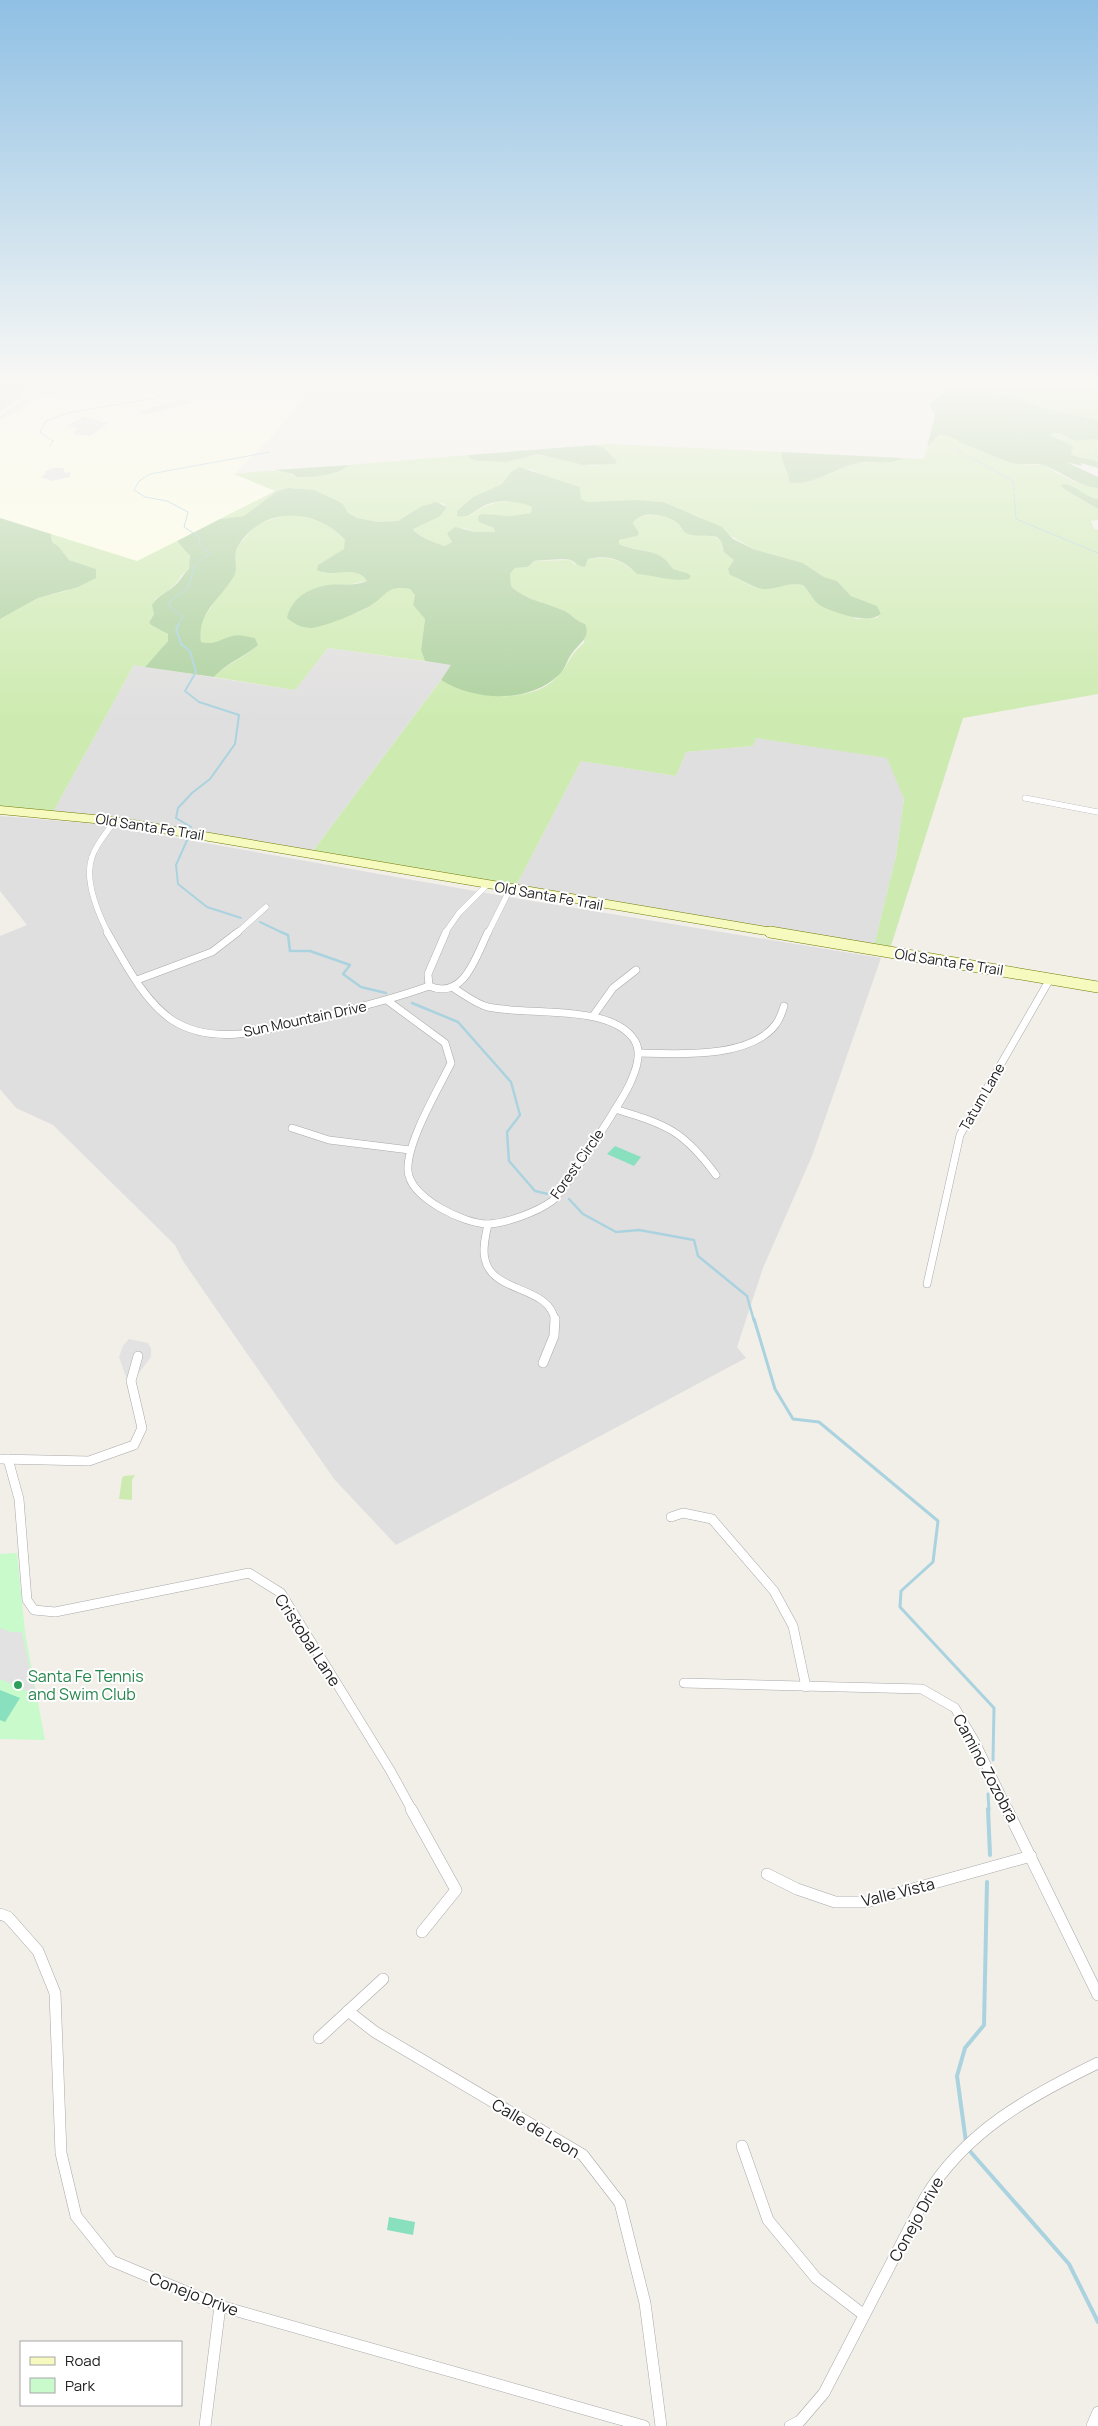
<svg xmlns="http://www.w3.org/2000/svg" width="1098" height="2426" font-family="Manrope,sans-serif">
  <style>
    .residential { fill: #e0dfdf }
    .education { fill: #ffffe5 }
    .grass { fill: #cdebb0 }
    .forest { fill: #add19e }
    .park { fill: #c8facc }
    .pitch { fill: #88e0be }
    .parking { fill: #e2e2e2 }
    .lines { fill: none; stroke-linecap: round; stroke-linejoin: round }
    .stream-far4 { stroke: #aad3df; stroke-width: 1 }
    .stream-far3 { stroke: #aad3df; stroke-width: 2 }
    .stream-far2 { stroke: #aad3df; stroke-width: 2.5 }
    .stream-far1 { stroke: #aad3df; stroke-width: 3 }
    .stream { stroke: #aad3df; stroke-width: 4 }
    .street-far4-casing { stroke: #a9a9a9; stroke-width: 5 }
    .street-far3-casing { stroke: #a9a9a9; stroke-width: 6 }
    .street-far2-casing { stroke: #a9a9a9; stroke-width: 8 }
    .street-far1-casing { stroke: #a9a9a9; stroke-width: 10 }
    .street-casing { stroke: #a9a9a9; stroke-width: 12 }
    .secondary-far1-casing { stroke: #707d05; stroke-width: 9 }
    .secondary-casing { stroke: #707d05; stroke-width: 12 }
    .street-far4 { stroke: #fff; stroke-width: 4.5 }
    .street-far3 { stroke: #fff; stroke-width: 5.5 }
    .street-far2 { stroke: #fff; stroke-width: 7 }
    .street-far1 { stroke: #fff; stroke-width: 9 }
    .street { stroke: #fff; stroke-width: 11 }
    .secondary-far1 { stroke: #f7fabf; stroke-width: 8 }
    .secondary { stroke: #f7fabf; stroke-width: 11 }
    .leisure-dot { fill: #2e9e5b; stroke: #fff; stroke-width: 2 }
    .labels { text-anchor: middle; stroke-width: 4; stroke-linejoin: round; paint-order: stroke }
    .street-label { font-size: 14px; fill: #222; stroke: #fff }
    .near-street-label { font-size: 16px; fill: #222; stroke: #fff }
    .near-leisure-label { font-size: 16px; fill: #27864d; stroke: #fff; text-anchor: start }
  </style>
  <rect width="100%" height="100%" fill="#f2efe9"/>
  <g class="residential">
    <path d="M0 381H26L21 396 0 411Z"/>
    <path d="M328 648 452 665 313 851 101 815 53 812 134 665 295 690Z"/>
    <path d="M756 738 888 757 904 799 896 856 874 946 516 886 581 761 676 776 686 752 752 746Z"/>
    <path d="M0 816 98 824 520 899 881 958 812 1156 763 1268 737 1347 746 1358 396 1545 334 1479 183 1261 175 1245 53 1125 16 1108 0 1089V936L27 925 0 891Z"/>
  </g>
  <path class="education" d="M143 381H316L271 438 234 474 276 491 137 562 0 518V420L24 408 34 398Z"/>
  <g class="grass">
    <path d="M955 381H1098V420L1040 407 1017 399 989 393H960L947 388Z"/>
    <path d="M1051 433H1059L1074 441 1098 439V462C1089 458 1079 459 1071 454V450L1051 437Z"/>
    <path d="M945 435 954 437 958 441 1014 464 1042 465 1075 482 1098 488V499L1086 496 1073 486 1064 489 1098 509V520L1091 521 1094 529 1098 530V694L963 718 890 949 874 946 896 856 904 799 887 758 756 738 753 746 686 752 676 776 581 761 516 886 313 851 441 680C472 699 534 706 560 674 570 662 571 653 584 643L585 624C576 621 572 615 565 611 545 602 527 601 510 585V574L515 568 528 567 534 561 571 560 574 564 587 562 588 559C607 555 624 560 637 574 657 575 669 581 687 573L673 569C660 547 639 553 619 544V540L636 536 639 533 633 523 637 518C650 513 675 513 681 529 685 531 689 534 693 535 703 538 712 532 721 541L722 548 735 560 732 563 730 575C738 578 747 585 755 587 772 590 787 582 803 585L815 600 849 616 857 619 877 618 881 614 876 606 851 596 837 581 824 577 803 563 753 549 698 516 681 511 663 502 636 500 587 502 581 499 580 487 546 477 531 469 511 472 502 484 473 497 457 511 471 515C488 502 512 496 532 507L531 513 511 516 481 514 479 522 494 528 495 532H475L464 528 451 538 452 542 445 546C437 544 417 536 413 528L434 520 447 507 443 503 420 507 398 521 378 522 357 518 348 513 343 504 336 500 314 490 288 488 277 491 244 516 220 519 275 491 234 474C249 473 284 466 296 477 312 478 337 476 349 465L468 455 469 458 477 461 500 462 538 454 583 465 597 466 615 458 601 447 595 445 608 444 782 452V459L790 476 811 480 856 463 893 462 903 458 924 459C927 447 932 438 945 435Z"/>
    <path d="M289 514C312 517 329 523 345 540V549L318 565 323 573C337 571 357 567 367 581L342 586 336 619C348 616 363 612 373 604 388 592 389 585 410 589L415 595 413 605 425 619 421 650 425 661 328 648 295 690 214 677C226 664 244 658 258 645L255 638 232 636 214 644 201 642 200 627 202 621 223 589 236 564 235 553 238 546 257 524Z"/>
    <path d="M51 534 137 561 177 541C185 548 194 556 189 568 188 571 183 573 181 576 175 587 166 592 155 599L154 614 149 621 151 625 168 634V641L145 667 134 665 53 812 0 807V619L38 598 66 591 96 569 69 560 59 547 52 542Z"/>
    <path d="M135 1475 132 1480V1500L119 1499 122 1478 124 1476Z"/>
  </g>
  <g class="forest">
    <path d="M947 388 960 393H989L1017 399 1040 407 1098 420V439L1075 441 1059 433H1052L1051 436 1073 446 1071 454C1079 459 1089 458 1098 462V468L1081 463 1082 466 1066 462 1098 477V488C1077 486 1062 471 1042 465 1033 462 1023 466 1012 463 996 458 981 450 966 445 955 441 951 433 938 436L927 447 935 415 929 405Z"/>
    <path d="M595 445 604 448 617 461 615 464 583 465 538 454 506 462 477 461 469 458 468 455Z"/>
    <path d="M782 452 903 458C890 466 872 460 857 463 835 468 812 487 789 482 790 470 780 464 782 452Z"/>
    <path d="M349 465C337 476 312 478 296 477L293 474 275 470Z"/>
    <path d="M519 467 580 487 581 499 587 502 636 500 663 502 722 527 733 539 753 549 803 563 824 577 837 581 851 596 877 606 881 614C868 625 835 613 821 606 814 602 809 591 803 585 786 582 777 590 763 589 751 587 741 579 730 575L728 569 734 560 724 552 721 541 717 537C707 534 696 538 686 533 681 530 681 525 676 522 665 514 641 510 633 523L639 533 637 536 619 540V544C640 554 659 546 673 569L687 573 691 576 689 579C672 582 654 575 637 574 624 560 608 554 588 559L585 567C578 566 576 563 571 560 567 558 539 560 534 561L528 567 515 568 510 574 511 586C527 601 545 602 565 611 572 615 576 621 585 624 591 637 580 643 573 652 567 659 566 668 559 675 528 704 475 701 441 680L451 665 425 661 421 650 425 619 413 605 415 595 410 589C386 585 388 595 370 606 358 613 326 626 312 628 302 628 294 624 287 618 291 600 305 590 323 586 339 582 349 588 367 581 355 563 332 579 317 570L318 565 344 549 345 540C315 507 262 506 238 546 232 555 239 567 234 576 220 600 197 612 201 642 218 645 217 640 232 636 239 634 248 637 255 638L258 645C244 657 226 663 214 677L145 667 168 641V634L151 625 149 622 154 614 152 605C157 596 166 593 173 587 180 582 182 575 189 569L190 556 177 541 220 519 244 516 277 491 288 488 314 490 336 500 343 504 348 513 357 518 378 522 398 521 420 507 436 502 447 507 439 517 413 529C417 536 437 544 445 546L452 542 447 533 455 527 475 532H495L494 528 479 522 478 516 482 514 511 516 531 513 532 507C519 500 495 499 482 507 473 512 469 518 457 516V511L473 497 502 484 511 472Z"/>
    <path d="M1066 484C1078 487 1085 497 1098 499V509L1064 489 1061 485Z"/>
    <path d="M0 518 51 534 52 542 59 547 69 560 96 569V578L78 587 38 598 0 619Z"/>
  </g>
  <path class="park" d="M17 1553 25 1632 45 1740 0 1739V1554Z"/>
  <g class="pitch">
    <path d="M615 1146 641 1157 634 1166 607 1154Z"/>
    <path d="M0 1690 20 1698 5 1722 0 1720Z"/>
    <path d="M389 2217 415 2222 413 2235 387 2230Z"/>
  </g>
  <g class="parking">
    <path d="M182 399 190 403 144 415 139 412Z"/>
    <path d="M85 416 101 422 108 423 90 436 73 434 78 428 67 426Z"/>
    <path d="M53 468H63L65 473 70 472V477L52 481 41 477 46 473 44 472Z"/>
    <path d="M129 1339 148 1343 151 1349V1357L138 1374 127 1380 119 1357 123 1346Z"/>
    <path d="M0 1628 11 1632H22L36 1695 0 1679Z"/>
  </g>
  <g class="lines">
    <g class="stream-far4">
      <path d="M50 446 53 441 40 432 46 421 67 413 155 398 166 394 173 381"/>
      <path d="M956 449 964 454"/>
      <path d="M968 456 1013 481 1014 490"/>
      <path d="M1014 493 1016 519 1098 553"/>
      <path d="M178 625 183 617 169 606 170 601 188 588 195 565 210 553 200 546 199 537 184 527 188 512 167 501 145 497 134 490 139 481 150 474 270 452"/>
    </g>
    <g class="stream-far3">
      <path d="M179 624 176 629 181 644 190 651 196 672 185 691 199 702 239 715 235 744 210 779 192 793 178 808 176 818 191 827"/>
      <path d="M188 838 176 865 178 884 207 907 241 918"/>
      <path d="M260 922 283 933"/>
    </g>
    <g class="stream-far2">
      <path d="M281 932 288 935 290 951H310L350 965 343 974 361 987 386 993"/>
      <path d="M412 1003 458 1022 511 1082 520 1115 507 1132 509 1161 535 1191 548 1194"/>
      <path d="M569 1199 583 1214 616 1232 639 1230 694 1240 698 1256 747 1296 754 1321"/>
    </g>
    <g class="stream-far1">
      <path d="M754 1319 775 1389 793 1419 819 1422 938 1521 933 1562 901 1591 900 1607 994 1708 993 1760"/>
      <path d="M988 1794 989 1810"/>
    </g>
    <g class="stream">
      <path d="M988 1809 990 1855"/>
      <path d="M966 2142 957 2076 965 2048 984 2025 987 1882"/>
      <path d="M968 2149 1069 2264 1098 2322"/>
    </g>
    <g class="street-far4-casing">
      <path id="street-far4" d="M0 414 26 396 33 381"/>
    </g>
    <g class="street-far3-casing">
      <g id="street-far3">
        <path d="M1025 798 1098 812"/>
        <path d="M108 933C98 913 84 879 92 857 96 844 107 832 115 821"/>
        <path d="M237 933 266 907"/>
        <path d="M445 933 459 913 487 885"/>
        <path d="M488 933 510 889"/>
      </g>
    </g>
    <g class="street-far2-casing">
      <g id="street-far2">
        <path d="M107 932C124 961 143 1000 172 1020 214 1047 268 1030 312 1019 352 1009 391 1000 429 986"/>
        <path d="M137 980 212 952 238 932"/>
        <path d="M429 986C464 1001 476 956 488 932"/>
        <path d="M429 986 428 974 446 932"/>
        <path d="M388 1001 445 1043 451 1063C438 1090 406 1143 408 1171 410 1198 464 1224 488 1224 507 1223 537 1212 552 1201 562 1194 626 1095 631 1081 636 1070 642 1053 635 1041 612 1003 527 1016 488 1007 476 1004 465 995 455 989"/>
        <path d="M593 1016 613 988 636 970"/>
        <path d="M639 1053C678 1054 750 1059 776 1024 780 1019 782 1012 784 1006"/>
        <path d="M615 1109C667 1125 683 1130 716 1175"/>
        <path d="M292 1128 329 1140 410 1150"/>
        <path d="M488 1224C486 1235 482 1248 485 1259 492 1294 550 1285 555 1321"/>
        <path d="M927 1284 960 1135 1050 979"/>
      </g>
    </g>
    <g class="street-far1-casing">
      <g id="street-far1">
        <path d="M543 1363 554 1336 555 1319"/>
        <path d="M0 1459 89 1461 134 1445 142 1428 131 1381 138 1356"/>
        <path d="M8 1459 19 1499 27 1600 34 1610 55 1612 249 1573 281 1593 390 1770 412 1810"/>
        <path d="M671 1517 683 1513 712 1519 774 1591 793 1626 806 1687"/>
        <path d="M684 1683 922 1689 955 1708 975 1742 1008 1810"/>
      </g>
    </g>
    <g class="street-casing">
      <g id="street">
        <path d="M411 1809 456 1890 422 1932"/>
        <path d="M1007 1809 1098 1995"/>
        <path d="M767 1874 797 1889 835 1902H866L1031 1856"/>
        <path d="M0 1914 8 1917 38 1951 55 1993 61 2153 76 2216 112 2261 220 2306 644 2426"/>
        <path d="M348 2011 375 2032 583 2155 620 2203 645 2303 661 2426"/>
        <path d="M319 2038 383 1979"/>
        <path d="M742 2146 768 2220 816 2278 864 2315"/>
        <path d="M205 2426 220 2306"/>
        <path d="M790 2426 800 2421 824 2393 925 2198C965 2131 1030 2096 1098 2063"/>
        <path d="M1092 2426 1098 2412"/>
      </g>
    </g>
    <g class="secondary-far1-casing">
      <path id="secondary-far1" d="M0 810 115 821 778 933"/>
    </g>
    <g class="secondary-casing">
      <path id="secondary" d="M770 932 1098 987"/>
    </g>
    <use href="#street-far4" class="street-far4"/>
    <use href="#street-far3" class="street-far3"/>
    <use href="#street-far2" class="street-far2"/>
    <use href="#street-far1" class="street-far1"/>
    <use href="#street" class="street"/>
    <use href="#secondary-far1" class="secondary-far1"/>
    <use href="#secondary" class="secondary"/>
  </g>
  <linearGradient id="sky" x2="0" y2="1"><stop stop-color="#8fc0e4"/><stop offset="0.53" stop-color="#f9f8f5"/><stop offset="1" stop-color="#f9f8f5" stop-opacity="0"/></linearGradient>
  <rect width="1098" height="721" fill="url(#sky)"/>
  <circle class="leisure-dot" cx="18" cy="1685" r="5"/>
  <g class="labels">
    <g class="street-label">
      <text transform="translate(150 827) rotate(9)" y="5">Old Santa Fe Trail</text>
      <text transform="translate(549 896) rotate(10)" y="5">Old Santa Fe Trail</text>
      <text transform="translate(949 962) rotate(9)" y="5">Old Santa Fe Trail</text>
      <text transform="translate(305 1019) rotate(-12)" y="5">Sun Mountain Drive</text>
      <text transform="translate(982 1097) rotate(-60)" y="5">Tatum Lane</text>
      <text transform="translate(577 1164) rotate(-55)" y="5">Forest Circle</text>
    </g>
    <g class="near-street-label">
      <text transform="translate(308 1640) rotate(57)" y="6">Cristobal Lane</text>
      <text transform="translate(986 1768) rotate(62)" y="6">Camino Zozobra</text>
      <text transform="translate(898 1892) rotate(-14)" y="6">Valle Vista</text>
      <text transform="translate(536 2128) rotate(31)" y="6">Calle de Leon</text>
      <text transform="translate(916 2219) rotate(-61)" y="6">Conejo Drive</text>
      <text transform="translate(194 2294) rotate(21)" y="6">Conejo Drive</text>
    </g>
    <g class="near-leisure-label">
      <text x="28" y="1682">Santa Fe Tennis<tspan x="28" dy="18">and Swim Club</tspan></text>
    </g>
  </g>
  <rect x="20" y="2341" width="162" height="65" fill="#ffffff" stroke="#a7a7a7"/>
  <rect x="30" y="2357" width="25" height="8" fill="#f7fabf" stroke="#a7a7a7"/>
  <text x="65" y="2366" font-size="15" fill="#222222">Road</text>
  <rect x="30" y="2378" width="25" height="15" fill="#c8facc" stroke="#a7a7a7"/>
  <text x="65" y="2391" font-size="15" fill="#222222">Park</text>
</svg>
